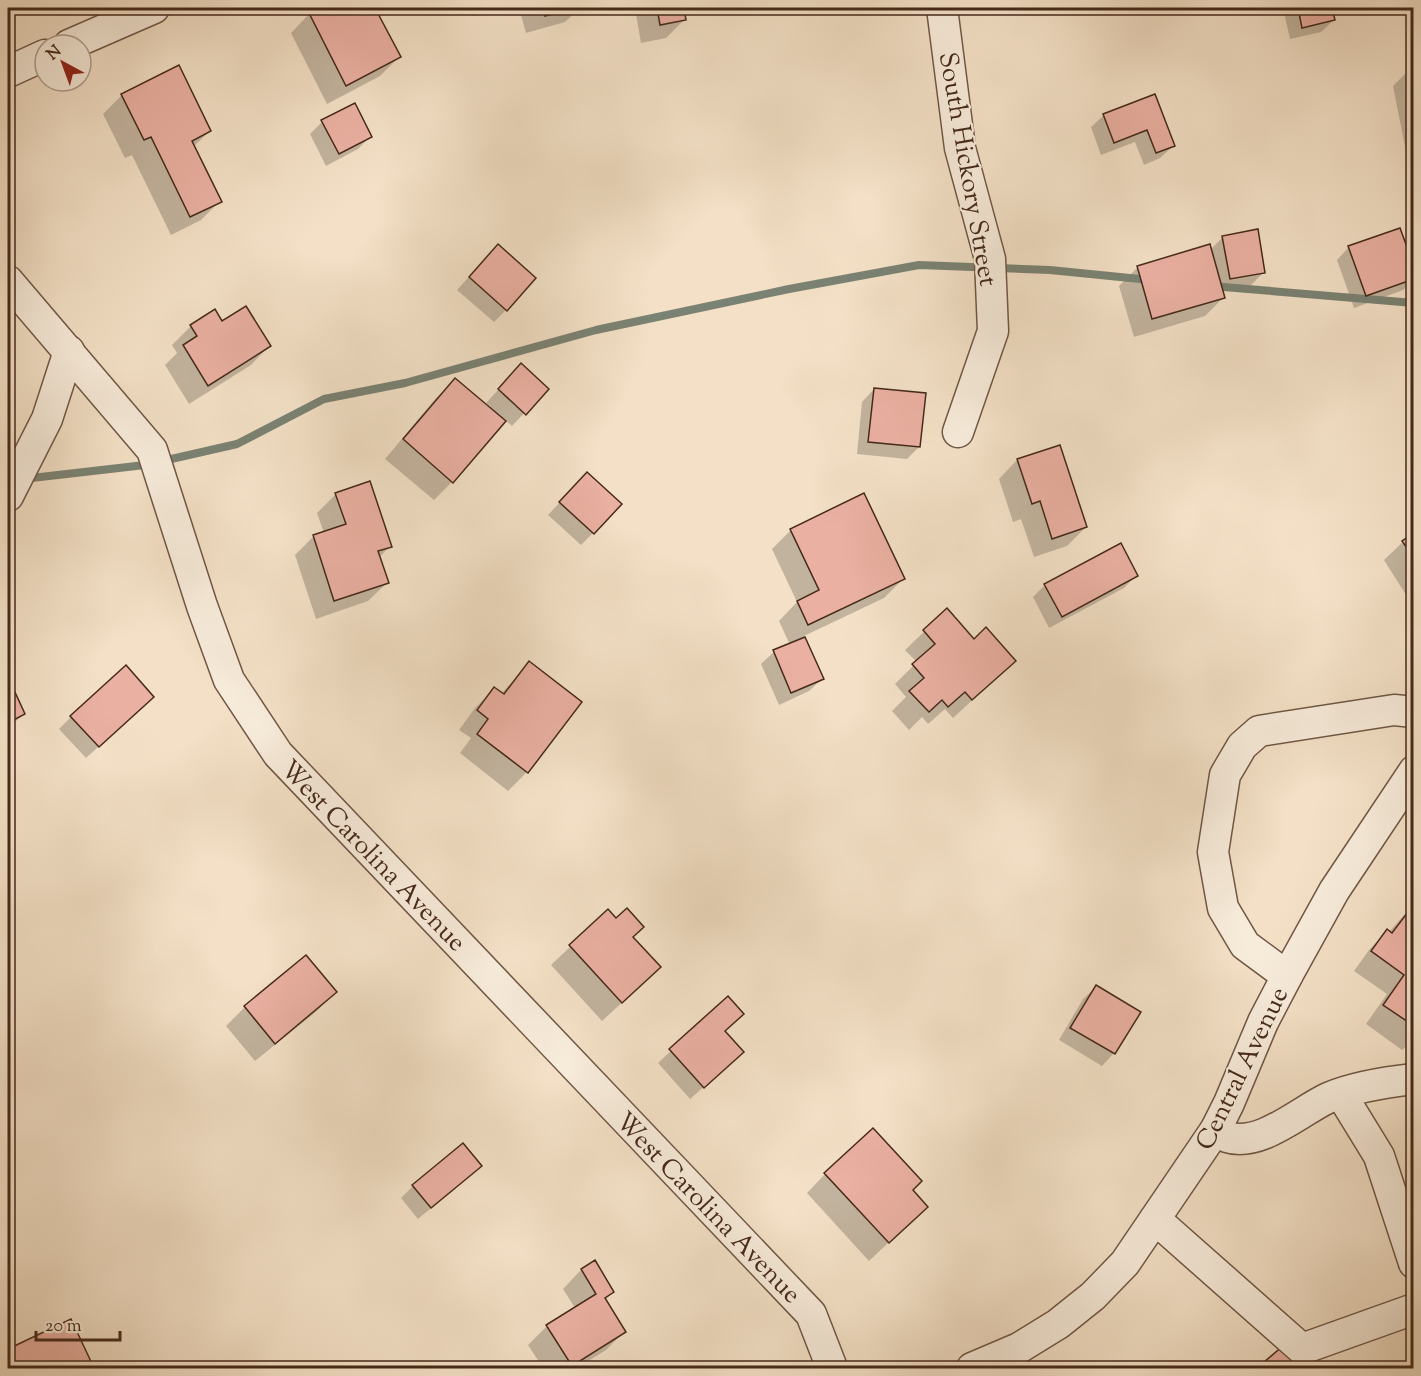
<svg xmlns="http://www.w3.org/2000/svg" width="1421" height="1376" font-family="'Sorts Mill Goudy',serif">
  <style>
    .shadow { fill: #0003 }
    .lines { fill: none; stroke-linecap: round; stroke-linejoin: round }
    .stream { stroke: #7a8273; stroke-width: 8 }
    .building { fill: #eab0a2; stroke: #45291a; stroke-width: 1.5 }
    .minor-casing { stroke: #705745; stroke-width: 33 }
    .minor { stroke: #f7ebda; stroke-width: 30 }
    .labels { text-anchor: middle; stroke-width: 4.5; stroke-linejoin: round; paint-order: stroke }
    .street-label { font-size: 26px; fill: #45291a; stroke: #f7ebda }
  </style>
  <rect width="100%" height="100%" fill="#f3e0c6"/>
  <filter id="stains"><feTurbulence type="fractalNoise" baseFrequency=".00333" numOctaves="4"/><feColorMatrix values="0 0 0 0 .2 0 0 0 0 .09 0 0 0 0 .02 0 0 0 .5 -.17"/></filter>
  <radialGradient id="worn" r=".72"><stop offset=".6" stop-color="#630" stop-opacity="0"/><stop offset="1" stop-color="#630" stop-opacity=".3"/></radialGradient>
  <g class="shadow">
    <path d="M323 8H373L399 57 380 76 327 104 291 33 309 14Z"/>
    <path d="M469 8H503L472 16Z"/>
    <path d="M519 8H580L565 22 526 33Z"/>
    <path d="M635 8H683L685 19 666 38 641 43Z"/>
    <path d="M1283 8H1331L1334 20 1321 32 1290 39Z"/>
    <path d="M1412 67H1414V171L1410 172 1393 86Z"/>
    <path d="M122 95 210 131 193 147 220 201 201 220 171 235 132 155 125 158 103 114Z"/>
    <path d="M1154 96 1173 146 1160 158 1144 165 1135 142 1101 155 1091 127 1104 115Z"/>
    <path d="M322 122 370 137 358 149 326 166 310 134Z"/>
    <path d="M1223 237 1264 272 1251 285 1222 290 1224 297 1205 316 1134 337 1119 286 1138 267 1210 250Z"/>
    <path d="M1349 247 1414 271V280L1403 290 1354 308 1337 260Z"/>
    <path d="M486 258 506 310 494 322 457 290Z"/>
    <path d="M221 323 269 346 251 365 189 404 165 365 177 353 172 345 191 326Z"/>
    <path d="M509 378 547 389 512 426 505 420 452 482 434 500 385 459 436 398 455 380 489 409 491 407 486 403Z"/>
    <path d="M874 389 919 447 907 459 857 454 862 402Z"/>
    <path d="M1059 447 1086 527 1067 546 1034 557 1021 519 1013 522 999 479 1017 460Z"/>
    <path d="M575 486 593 533 581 545 548 515Z"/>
    <path d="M336 494 390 546 379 558 387 583 368 601 316 619 295 555 314 536 324 533 317 513Z"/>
    <path d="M791 530 903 579 884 598 804 636 822 679 809 691 779 705 761 664 774 652 790 645 779 621 797 602 772 549Z"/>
    <path d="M1414 535V590L1406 595 1384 560 1403 542Z"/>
    <path d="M1136 576 1124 588 1049 628 1033 597 1045 585Z"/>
    <path d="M946 611 995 679 953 718 945 709 928 724 922 717 909 730 892 711 906 697 895 684 917 662 905 650Z"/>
    <path d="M529 663 527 772 508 791 460 753 471 738 459 730 475 708 494 689 501 694Z"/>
    <path d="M8 681 24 714 8 728Z"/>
    <path d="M140 709 86 758 59 729 71 717Z"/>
    <path d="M1414 904V1039L1402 1050 1366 1024 1387 994 1354 971 1369 950 1387 931 1389 932Z"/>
    <path d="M608 911 632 937 640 986 602 1021 551 965Z"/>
    <path d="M306 957 335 992 317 1011 255 1061 226 1026 245 1007Z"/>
    <path d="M1096 987 1114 1053 1102 1066 1059 1040 1083 999Z"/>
    <path d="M728 998 724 1032 730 1064 690 1099 658 1063Z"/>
    <path d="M825 1174 907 1225 869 1261 807 1193Z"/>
    <path d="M467 1178 418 1219 401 1198 413 1186Z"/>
    <path d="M594 1263 613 1292 605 1300 624 1332 606 1350 577 1368H543L528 1345 547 1326 575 1308 563 1289 581 1270Z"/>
    <path d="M71 1321 93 1368H8V1351Z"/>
    <path d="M1284 1347 1303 1368H1260Z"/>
    <path d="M216 1364 218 1368H208Z"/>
  </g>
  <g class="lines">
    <g class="stream">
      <path d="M1211 286 1414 303"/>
      <path d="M23 479 145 465 237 444 324 399 405 383 596 330 789 289 919 265 1050 270 1150 280"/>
    </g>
  </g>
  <g class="building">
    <path d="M319 8H375L401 57 346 86 309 13Z"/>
    <path d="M543 8H573L545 16Z"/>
    <path d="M657 8H684L686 20 660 25Z"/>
    <path d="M1298 8H1332L1335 20 1302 28Z"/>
    <path d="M179 65 211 131 192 141 222 202 190 217 151 137 144 140 121 94Z"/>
    <path d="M1155 94 1175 146 1156 153 1147 130 1114 143 1103 114Z"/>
    <path d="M355 103 372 137 339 154 321 120Z"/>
    <path d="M1400 228 1414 266V279L1366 296 1348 246Z"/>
    <path d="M1258 229 1265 273 1230 279 1222 236Z"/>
    <path d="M498 244 536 278 507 311 469 277Z"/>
    <path d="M1210 244 1225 298 1152 319 1137 266Z"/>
    <path d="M246 306 271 346 208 386 183 345 197 336 190 325 215 309 222 321Z"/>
    <path d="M521 363 549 389 526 415 498 389Z"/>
    <path d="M455 378 506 421 453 483 403 439Z"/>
    <path d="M874 388 926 393 920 447 868 442Z"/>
    <path d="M1060 445 1087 527 1052 539 1040 501 1032 504 1017 459Z"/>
    <path d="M587 472 622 504 594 534 559 502Z"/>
    <path d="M370 481 392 547 378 551 389 583 334 601 313 535 346 524 335 493Z"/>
    <path d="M864 493 905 579 808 625 797 601 819 590 790 529Z"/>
    <path d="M1414 533V558L1402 541Z"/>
    <path d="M1121 543 1138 576 1062 617 1044 584Z"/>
    <path d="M947 608 974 639 986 627 1016 661 972 700 965 692 948 707 942 700 929 712 909 691 924 678 912 664 935 644 923 630Z"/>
    <path d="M805 637 824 679 791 693 773 650Z"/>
    <path d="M529 661 582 702 528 773 477 734 488 719 477 710 494 687 504 694Z"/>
    <path d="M126 665 154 697 99 747 70 716Z"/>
    <path d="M8 677 25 714 8 723Z"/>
    <path d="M1414 904V1026L1383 1005 1404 975 1371 951 1387 929 1392 933Z"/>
    <path d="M627 908 644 927 633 937 661 967 622 1003 569 945 608 909 616 918Z"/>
    <path d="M306 955 337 992 275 1044 244 1006Z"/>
    <path d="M1096 985 1141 1012 1115 1054 1070 1028Z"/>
    <path d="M728 996 744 1014 725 1031 744 1052 704 1088 669 1049Z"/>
    <path d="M873 1128 922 1181 913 1190 928 1207 889 1243 824 1173Z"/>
    <path d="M463 1143 482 1166 431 1208 412 1185Z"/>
    <path d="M595 1260 614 1292 605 1298 626 1332 572 1366 546 1325 596 1294 581 1269Z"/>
    <path d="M71 1319 94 1368H8V1349Z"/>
    <path d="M1284 1345 1306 1368H1257Z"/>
  </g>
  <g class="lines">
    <g class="minor-casing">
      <g id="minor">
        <path d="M942 8 960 148 990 259 993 331 958 432"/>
        <path d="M69 45 154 8"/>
        <path d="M8 72 45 55"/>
        <path d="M8 281 152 450 202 606 229 680 278 754 811 1314 832 1368"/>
        <path d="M8 496 47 419 69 351"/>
        <path d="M1287 976 1245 945 1223 908 1213 852 1225 775 1242 746 1259 731 1394 710 1414 712"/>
        <path d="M1341 1094 1379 1156 1414 1263"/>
        <path d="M1216 1129C1220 1132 1224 1136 1227 1137 1260 1148 1300 1111 1328 1098 1354 1087 1386 1082 1414 1079"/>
        <path d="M1155 1219 1302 1349 1414 1309"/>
        <path d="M972 1368 1019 1348 1058 1324 1093 1296 1125 1263 1216 1129 1229 1103 1263 1022 1287 976 1334 891 1414 771"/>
      </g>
    </g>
    <use href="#minor" class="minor"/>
  </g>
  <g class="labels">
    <g class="street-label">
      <text transform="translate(969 169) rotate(80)" y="9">South Hickory Street</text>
      <text transform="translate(374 855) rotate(46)" y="9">West Carolina Avenue</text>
      <text transform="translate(1241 1068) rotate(-64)" y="9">Central Avenue</text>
      <text transform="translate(709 1207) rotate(46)" y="9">West Carolina Avenue</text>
    </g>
  </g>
  <rect width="1421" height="1376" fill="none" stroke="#f3e0c6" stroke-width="30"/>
  <rect x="9" y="9" width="1403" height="1358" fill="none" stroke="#45291a" stroke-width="3"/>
  <rect x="15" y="15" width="1391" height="1346" fill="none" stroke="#45291a" stroke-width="1.5"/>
  <g transform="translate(63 63) rotate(319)"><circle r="28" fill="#f7ebda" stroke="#b09d8d" stroke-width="1.5"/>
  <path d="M0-4.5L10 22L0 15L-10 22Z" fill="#8f2418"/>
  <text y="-9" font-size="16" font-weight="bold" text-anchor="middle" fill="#45291a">N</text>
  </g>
  <path d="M36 1331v9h84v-9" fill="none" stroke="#45291a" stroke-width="3"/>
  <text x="45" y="1331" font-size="18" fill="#45291a" stroke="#f7ebda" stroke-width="4.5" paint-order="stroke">20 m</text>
  <rect width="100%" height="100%" filter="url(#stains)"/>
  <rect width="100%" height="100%" fill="url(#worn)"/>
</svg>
